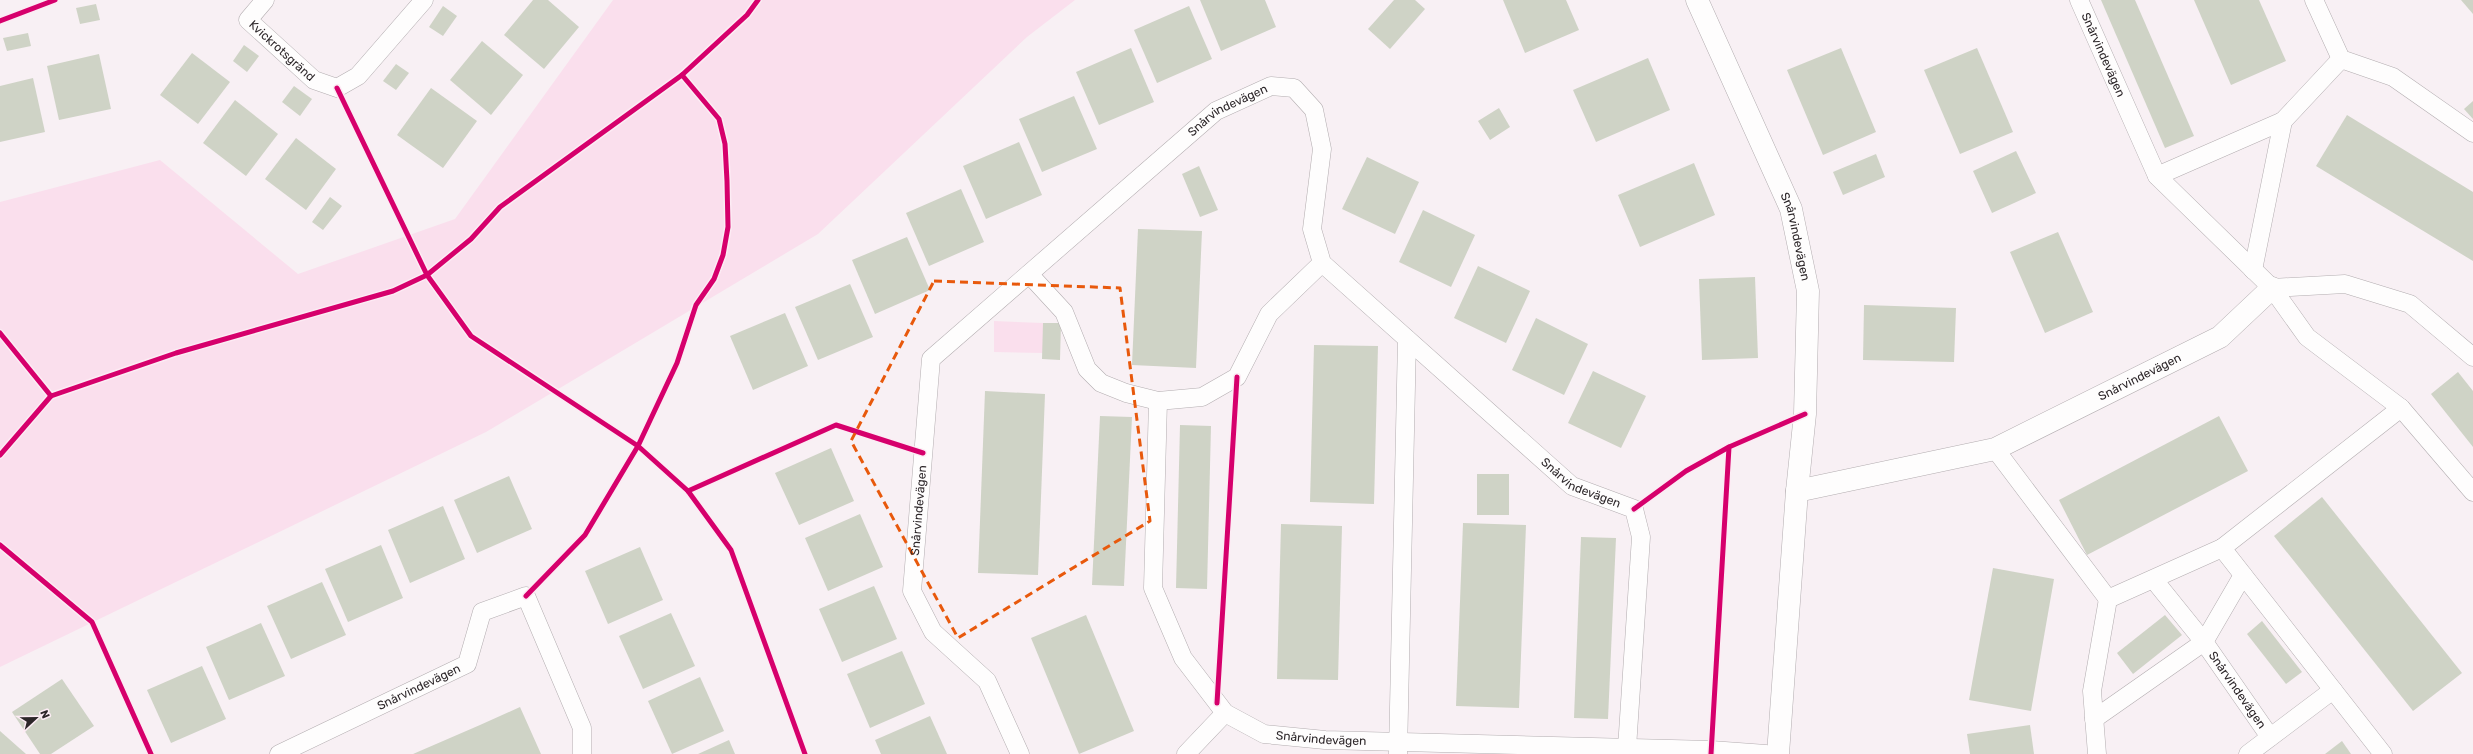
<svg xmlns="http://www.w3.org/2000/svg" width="2473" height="754" font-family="Rubik,sans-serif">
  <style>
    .green { fill: #fadfed }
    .building { fill: #cfd3c6 }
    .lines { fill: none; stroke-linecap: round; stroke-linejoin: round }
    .lane-casing { stroke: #b3adb0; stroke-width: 19 }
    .street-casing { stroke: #b3adb0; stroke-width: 23 }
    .lane { stroke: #fefdfd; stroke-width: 18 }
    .street { stroke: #fefdfd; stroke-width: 22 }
    .cycleway-casing { stroke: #fcecf4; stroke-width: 8 }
    .cycleway { stroke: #d6006c; stroke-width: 5 }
    .marked { fill: none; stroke: #e8590c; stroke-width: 3; stroke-dasharray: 8 5; stroke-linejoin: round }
    .labels { text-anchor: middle; stroke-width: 3; stroke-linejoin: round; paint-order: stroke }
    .street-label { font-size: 12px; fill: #2c2629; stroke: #fcecf4 }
  </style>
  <rect width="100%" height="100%" fill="#f8f0f4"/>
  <g class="green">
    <path d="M613 0H1075L1027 37 818 234 486 432 0 667V202L160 160 298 274 455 219Z"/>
    <path d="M994 321 1043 323V353L994 352Z"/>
  </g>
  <g class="building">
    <path d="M533 0H548L579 27 544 69 504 35Z"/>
    <path d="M1200 0H1265L1276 27 1221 51Z"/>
    <path d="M1394 0H1415L1425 9 1390 49 1368 29Z"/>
    <path d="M1503 0H1566L1579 30 1525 53Z"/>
    <path d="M2101 0H2135L2194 136 2165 148Z"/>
    <path d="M2194 0H2259L2286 61 2231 85Z"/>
    <path d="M2461 0H2473V14Z"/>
    <path d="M96 4 100 20 80 24 76 8Z"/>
    <path d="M443 6 457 16 443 36 429 27Z"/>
    <path d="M1189 6 1212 59 1157 83 1134 30Z"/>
    <path d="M28 33 31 46 7 51 3 38Z"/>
    <path d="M482 41 523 75 491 115 450 80Z"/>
    <path d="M244 45 259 56 247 72 233 61Z"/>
    <path d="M1131 48 1154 102 1099 125 1076 72Z"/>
    <path d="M1841 48 1876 132 1823 155 1787 70Z"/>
    <path d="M1977 48 2013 132 1960 154 1924 70Z"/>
    <path d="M192 53 230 82 198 124 160 95Z"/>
    <path d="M99 54 111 109 59 120 47 66Z"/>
    <path d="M1648 58 1670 110 1596 142 1573 90Z"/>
    <path d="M396 64 409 73 396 90 383 81Z"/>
    <path d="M33 78 45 132 0 142V86Z"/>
    <path d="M294 86 312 99 300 116 282 102Z"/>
    <path d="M431 88 477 121 443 168 397 135Z"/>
    <path d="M1074 96 1097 149 1042 172 1019 119Z"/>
    <path d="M235 100 278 134 246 176 203 143Z"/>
    <path d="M2473 101V119L2464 109Z"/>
    <path d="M1499 108 1510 127 1490 140 1478 121Z"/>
    <path d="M2347 115 2473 192V261L2316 166Z"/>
    <path d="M296 138 336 169 306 210 265 179Z"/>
    <path d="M1019 142 1042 195 986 219 963 166Z"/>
    <path d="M2016 151 2036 193 1992 213 1973 171Z"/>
    <path d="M1876 154 1885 177 1843 195 1833 172Z"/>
    <path d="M1367 157 1419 182 1395 234 1342 209Z"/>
    <path d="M1694 163 1715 215 1640 247 1618 195Z"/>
    <path d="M1199 166 1218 210 1200 217 1182 174Z"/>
    <path d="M961 189 984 242 929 266 906 213Z"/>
    <path d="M330 197 342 206 323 230 312 222Z"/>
    <path d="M1423 210 1475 235 1451 287 1399 262Z"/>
    <path d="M1138 229 1202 231 1196 368 1132 365Z"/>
    <path d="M2058 232 2093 312 2045 333 2010 252Z"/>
    <path d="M907 237 930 290 875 314 852 260Z"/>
    <path d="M1478 266 1530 291 1506 343 1454 318Z"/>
    <path d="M1755 277 1758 358 1702 360 1699 279Z"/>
    <path d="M850 284 873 337 818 360 795 307Z"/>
    <path d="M1864 305 1956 308 1954 362 1863 360Z"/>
    <path d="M785 313 808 366 753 390 730 336Z"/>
    <path d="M1536 318 1588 344 1564 395 1512 370Z"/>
    <path d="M1043 323H1061L1060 360 1042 359Z"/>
    <path d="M1314 345 1378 346 1374 504 1310 502Z"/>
    <path d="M1593 371 1646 396 1621 448 1568 423Z"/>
    <path d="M2458 372 2473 391V447L2431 394Z"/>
    <path d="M985 391 1045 394 1038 575 978 573Z"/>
    <path d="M1100 416 1132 417 1124 586 1092 585Z"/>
    <path d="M2219 416 2248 471 2087 555 2059 500Z"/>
    <path d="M1180 425 1211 426 1207 589 1176 588Z"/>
    <path d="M831 448 854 501 799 525 775 473Z"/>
    <rect x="1477" y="474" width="32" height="41"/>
    <path d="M509 476 532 529 477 553 454 500Z"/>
    <path d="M2322 497 2462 673 2413 711 2274 536Z"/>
    <path d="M443 506 465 559 410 583 388 530Z"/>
    <path d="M860 514 883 567 828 591 805 538Z"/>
    <path d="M1463 523 1526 525 1519 708 1456 706Z"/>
    <path d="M1281 524 1342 526 1338 680 1277 679Z"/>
    <path d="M1581 537 1616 538 1608 719 1574 718Z"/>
    <path d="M381 545 403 598 348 622 325 569Z"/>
    <path d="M640 547 663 600 608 624 585 571Z"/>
    <path d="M1993 568 2054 579 2031 711 1969 700Z"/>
    <path d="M322 582 346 635 291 659 267 606Z"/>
    <path d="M874 586 897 639 842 662 819 609Z"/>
    <path d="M671 613 695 666 643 689 619 636Z"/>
    <path d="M1086 615 1134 731 1079 754 1031 638Z"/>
    <path d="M2165 615 2182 635 2133 674 2117 653Z"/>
    <path d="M2262 621 2302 672 2286 684 2247 634Z"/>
    <path d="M261 623 285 676 229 700 206 647Z"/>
    <path d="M902 651 925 704 870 728 847 674Z"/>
    <path d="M202 666 226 719 171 743 147 690Z"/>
    <path d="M700 677 724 731 672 754 648 701Z"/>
    <path d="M62 679 94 726 51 754H40L12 712Z"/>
    <path d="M520 707 541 754H413L480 725Z"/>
    <path d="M930 716 947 754H881L875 740Z"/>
    <path d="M2030 725 2034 754H1970L1967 734Z"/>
    <path d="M0 731 26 754H0Z"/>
    <path d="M729 740 735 754H698Z"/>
    <path d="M2342 741 2351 754H2325Z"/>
  </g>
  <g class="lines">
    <g class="lane-casing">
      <g id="lane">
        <path id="s1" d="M265 0 248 20 314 80 337 88 358 76 424 0"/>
        <path id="s2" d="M2079 0 2157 176 2272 288 2345 284 2410 304 2473 357"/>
        <path d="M2314 0 2341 59 2393 77 2473 133"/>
        <path d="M2157 176 2283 121"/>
        <path d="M2253 270 2283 121 2341 59"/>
        <path d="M1029 274 1064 312 1087 369 1101 383 1126 393 1158 401 1202 397 1237 377 1269 314 1322 263"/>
        <path d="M2272 288 2307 337 2401 408 2473 492"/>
        <path id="s3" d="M1158 401 1153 588 1183 658 1225 713 1264 734 1325 740 1711 750 1766 754"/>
        <path d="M1995 449 2108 599"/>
        <path id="s4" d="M2154 580 2204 642 2270 737"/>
        <path d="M2094 719 2204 642 2243 575"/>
        <path id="s5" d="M279 754 467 664 482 612 526 596 582 728V754"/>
        <path id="s6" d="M1020 754 987 681 933 632 912 591 931 359 1216 111 1271 86 1294 88 1314 110 1322 149 1312 229 1322 263 1572 486 1634 509 1641 537 1627 748"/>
        <path d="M1186 754 1225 713"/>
        <path d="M1398 754 1407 339"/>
        <path d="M2097 754 2092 691 2108 599 2222 548"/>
        <path d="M2248 754 2333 690"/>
        <path d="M2383 754 2222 548 2401 408"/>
      </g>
    </g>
    <g class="street-casing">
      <g id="street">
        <path id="s7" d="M1697 0 1791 209 1808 291 1805 414 1797 491 1778 754"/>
        <path id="s8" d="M1797 491 1995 449 2220 337 2272 288"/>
      </g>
    </g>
    <use href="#lane" class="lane"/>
    <use href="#street" class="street"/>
    <g class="cycleway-casing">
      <g id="cycleway">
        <path d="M0 21 55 0"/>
        <path d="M337 88 427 275 471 336 638 446 688 491 731 550 805 754"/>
        <path d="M0 333 51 396"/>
        <path d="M0 455 51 396 176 353 393 291 427 275 471 239 500 207 682 75 747 15 758 0"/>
        <path d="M688 491 836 425 923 453"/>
        <path d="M1634 509 1686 471 1729 447"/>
        <path d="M0 545 92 622 151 754"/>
        <path d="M526 596 585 535 638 446 677 363 696 305 714 279 723 255 728 227 727 181 725 144 719 119 682 75"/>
        <path d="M1217 703 1237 377"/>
        <path d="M1711 754 1729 447 1805 414"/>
      </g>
    </g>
    <use href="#cycleway" class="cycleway"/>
  </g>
  <path class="marked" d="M934 281 1120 288 1150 521 958 638 851 441Z"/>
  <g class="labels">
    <g class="street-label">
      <text dy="4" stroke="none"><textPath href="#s1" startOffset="72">Kvickrotsgränd</textPath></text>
      <text dy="4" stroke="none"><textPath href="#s2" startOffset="60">Snårvindevägen</textPath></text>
      <text dy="4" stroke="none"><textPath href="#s6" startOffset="820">Snårvindevägen</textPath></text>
      <text dy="4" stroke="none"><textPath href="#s7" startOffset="257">Snårvindevägen</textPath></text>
      <text dy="4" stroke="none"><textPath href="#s8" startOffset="364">Snårvindevägen</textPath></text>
      <text dy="4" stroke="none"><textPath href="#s6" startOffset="1420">Snårvindevägen</textPath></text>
      <text dy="4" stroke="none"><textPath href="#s6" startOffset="280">Snårvindevägen</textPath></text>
      <text dy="4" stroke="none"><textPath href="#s5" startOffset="155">Snårvindevägen</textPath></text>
      <text dy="4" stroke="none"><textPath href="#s4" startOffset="138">Snårvindevägen</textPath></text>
      <text dy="4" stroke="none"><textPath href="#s3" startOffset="434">Snårvindevägen</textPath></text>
    </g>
  </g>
  <g transform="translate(36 718) rotate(68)" stroke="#fcecf4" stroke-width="3" paint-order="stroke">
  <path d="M0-3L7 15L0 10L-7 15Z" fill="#2c2629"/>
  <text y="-6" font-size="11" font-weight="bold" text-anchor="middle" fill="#2c2629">N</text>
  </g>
</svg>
